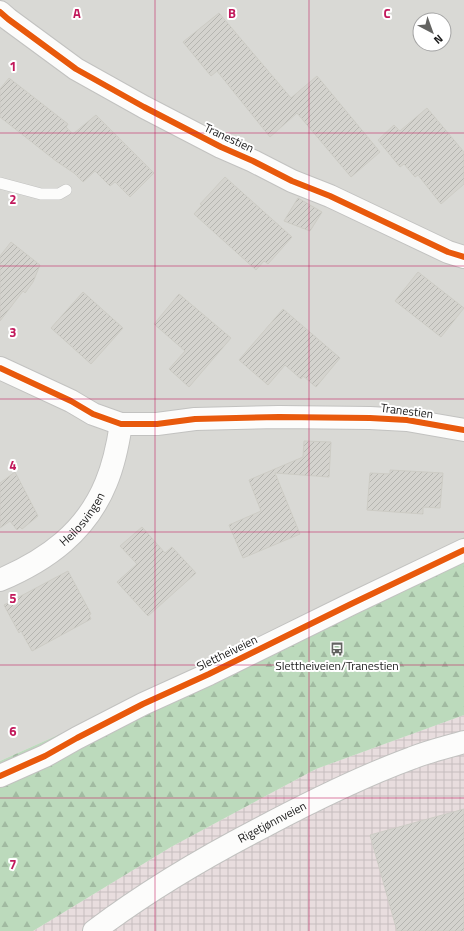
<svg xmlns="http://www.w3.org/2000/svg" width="464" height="931" font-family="'Titillium Web',sans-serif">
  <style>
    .residential { fill: #d9d9d5; fill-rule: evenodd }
    .industrial { fill: url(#industrial-grid) }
    .forest { fill: url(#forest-firs) }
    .building { fill: url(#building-hatch); stroke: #cdccc5 }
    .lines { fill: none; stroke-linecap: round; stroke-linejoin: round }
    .service-casing { stroke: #c2c2c0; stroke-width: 12 }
    .minor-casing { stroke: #c2c2c0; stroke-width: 24 }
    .tertiary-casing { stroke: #c2c2c0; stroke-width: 24 }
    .service { stroke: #fcfcfb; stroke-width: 11 }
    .minor { stroke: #fcfcfb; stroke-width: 22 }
    .tertiary { stroke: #fcfcfb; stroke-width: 22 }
    .cycleway-casing { stroke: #fff; stroke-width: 8 }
    .cycleway { stroke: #e8590c; stroke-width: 6 }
    .grid { fill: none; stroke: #c2185b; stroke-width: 1; stroke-opacity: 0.55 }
    .labels { text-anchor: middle; stroke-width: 4; stroke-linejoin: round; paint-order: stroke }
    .street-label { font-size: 12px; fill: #1b1b1b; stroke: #fff }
    .poi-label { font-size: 12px; fill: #1b1b1b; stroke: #fff }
    .grid-label { font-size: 13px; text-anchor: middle; font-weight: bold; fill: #c2185b; stroke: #fff; stroke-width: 4; stroke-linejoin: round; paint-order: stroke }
  </style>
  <defs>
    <pattern id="industrial-grid" width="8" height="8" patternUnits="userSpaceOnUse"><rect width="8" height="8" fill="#e8ddde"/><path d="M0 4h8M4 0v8" fill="none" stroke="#c6bdbe"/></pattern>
    <pattern id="forest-firs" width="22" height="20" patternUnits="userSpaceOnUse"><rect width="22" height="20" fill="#bcdabc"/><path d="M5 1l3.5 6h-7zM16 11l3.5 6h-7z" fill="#a1baa1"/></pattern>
    <pattern id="building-hatch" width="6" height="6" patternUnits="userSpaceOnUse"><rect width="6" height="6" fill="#d4d3ce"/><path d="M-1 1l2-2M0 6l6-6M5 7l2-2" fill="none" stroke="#b5b5b0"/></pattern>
  </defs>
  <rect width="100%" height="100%" fill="#eaeae4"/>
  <path class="residential" d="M0 0H464V537L380 595 227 663 67 731 0 761ZM420 20H444V44H420Z"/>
  <path class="industrial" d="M464 715V931H33L171 847 316 769Z"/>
  <path class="forest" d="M464 537V715L316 769 171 847 33 931H0V761L67 731 227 663 380 595Z"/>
  <g class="building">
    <path d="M219 13 291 98 317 76 380 152 351 177 297 113 270 137 217 71 211 76 183 42Z"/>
    <path d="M9 78 68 124 66 127 73 134 96 115 154 173 130 197 115 182 110 186 95 171 83 182 74 173 56 161 0 117V89Z"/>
    <path d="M427 108 464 152V184L441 204 418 175 415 177 404 164 400 167 378 140 394 125 400 131Z"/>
    <path d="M225 177 292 237 268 264 264 261 256 270 194 214 202 205 200 204Z"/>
    <path d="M298 198 322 212 310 231 284 221Z"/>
    <path d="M11 242 40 265 33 282 25 293 23 291 0 321V256Z"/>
    <path d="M418 272 464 308 441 337 395 301Z"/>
    <path d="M83 292 123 328 91 364 51 328Z"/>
    <path d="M179 294 231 338 189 387 169 369 185 351 154 324Z"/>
    <path d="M283 309 340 358 316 387 303 376 301 379 285 365 268 385 239 360Z"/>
    <path d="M304 441 331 442 329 477 275 473 300 534 243 558 229 525 261 511 249 480 303 457Z"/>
    <path d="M390 470 443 473 440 508 423 507V514L367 510 370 473 390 474Z"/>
    <path d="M15 472 38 516 22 529 20 527 17 530 10 521 0 528V483Z"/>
    <path d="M142 527 165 553 172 547 196 573 148 616 117 582 137 564 120 546Z"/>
    <path d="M68 571 91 614 89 615 91 619 32 651 21 631 19 633 4 605Z"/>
    <path d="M464 809V931H397L370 835Z"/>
  </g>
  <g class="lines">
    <g class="service-casing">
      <path id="service" d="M0 183 41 194H59L66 190"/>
    </g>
    <g class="minor-casing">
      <g id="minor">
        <path d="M0 12 8 19 76 69 144 107 221 147 253 161 292 181 330 196 448 252 464 257"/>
        <path d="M0 368 71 401 93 414 121 424H157L195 419 279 417 370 418 407 420 464 430"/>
        <path id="s1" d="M0 580C47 560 86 532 106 483 114 464 118 444 121 424"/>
      </g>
    </g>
    <g class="tertiary-casing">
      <g id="tertiary">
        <path d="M0 776 45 756 77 738 143 704 209 674 351 604 464 550"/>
        <path id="s2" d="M94 931C147 891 203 858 261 828 310 802 360 777 412 758 429 751 447 747 464 742"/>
      </g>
    </g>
    <use href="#service" class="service"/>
    <use href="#minor" class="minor"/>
    <use href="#tertiary" class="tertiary"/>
    <g class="cycleway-casing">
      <g id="cycleway">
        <path d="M0 12 8 19 76 69 144 107 221 147 253 161 292 181 330 196 448 252 464 257"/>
        <path d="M0 368 71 401 93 414 121 424H157L195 419 279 417 370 418 407 420 464 430"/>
        <path d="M0 776 45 756 77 738 143 704 209 674 351 604 464 550"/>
      </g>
    </g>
    <use href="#cycleway" class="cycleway"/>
  </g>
  <path class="grid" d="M155 0V931M309 0V931M0 133H464M0 266H464M0 399H464M0 532H464M0 665H464M0 798H464"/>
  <defs>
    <g id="bus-bare" transform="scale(1.08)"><path d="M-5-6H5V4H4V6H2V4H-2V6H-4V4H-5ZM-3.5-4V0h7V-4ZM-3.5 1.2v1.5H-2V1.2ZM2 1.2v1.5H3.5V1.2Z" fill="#636361" stroke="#fff" stroke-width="2.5" paint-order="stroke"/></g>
  </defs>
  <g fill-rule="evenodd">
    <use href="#bus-bare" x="337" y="649"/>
  </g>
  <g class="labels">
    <g class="street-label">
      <text transform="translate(229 138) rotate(25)" y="4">Tranestien</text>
      <text transform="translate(407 411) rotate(7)" y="4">Tranestien</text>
      <text dy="4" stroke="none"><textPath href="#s1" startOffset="104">Heilosvingen</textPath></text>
      <text transform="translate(227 653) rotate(-26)" y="4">Slettheiveien</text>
      <text dy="4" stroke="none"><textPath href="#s2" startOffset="209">Rigetjønnveien</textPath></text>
    </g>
    <g class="poi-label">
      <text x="337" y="670">Slettheiveien/Tranestien</text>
    </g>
  </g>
  <g class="grid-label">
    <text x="77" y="18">A</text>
    <text x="232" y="18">B</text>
    <text x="387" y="18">C</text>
    <text x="13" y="71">1</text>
    <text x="13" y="204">2</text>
    <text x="13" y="337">3</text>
    <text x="13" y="470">4</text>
    <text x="13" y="603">5</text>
    <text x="13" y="736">6</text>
    <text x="13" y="869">7</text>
  </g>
  <g transform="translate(432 32) rotate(139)"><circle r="19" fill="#ffffff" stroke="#a4a4a4"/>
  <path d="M0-3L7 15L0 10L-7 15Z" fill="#636361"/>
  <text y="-6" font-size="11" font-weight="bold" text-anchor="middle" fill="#1b1b1b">N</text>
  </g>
</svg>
